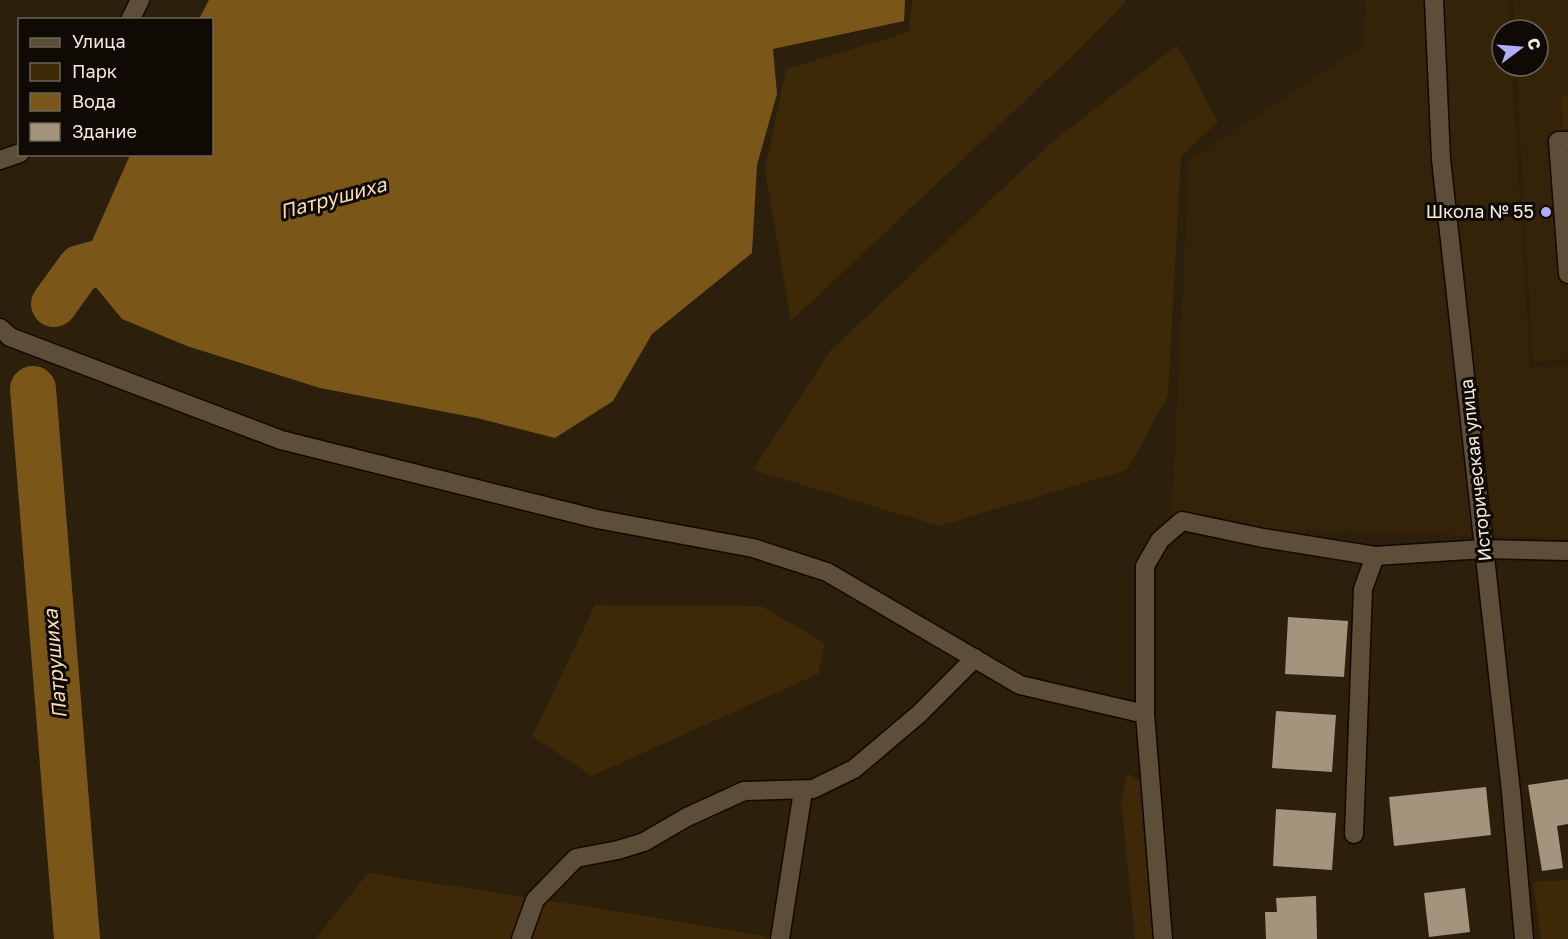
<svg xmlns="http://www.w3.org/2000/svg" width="1568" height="939" font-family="'Golos Text',sans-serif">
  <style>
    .built { fill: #342308 }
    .green { fill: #3d2907 }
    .water { fill: #7a5619 }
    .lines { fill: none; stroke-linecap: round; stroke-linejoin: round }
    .river { stroke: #7a5619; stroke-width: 46 }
    .building { fill: #a4947d }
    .minor-casing { stroke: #140800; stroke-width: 21 }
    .minor { stroke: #5c4e39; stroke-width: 18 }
    .poi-dot { fill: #b1adfa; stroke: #0f0a03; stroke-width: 2 }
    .labels { text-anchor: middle; stroke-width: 6; stroke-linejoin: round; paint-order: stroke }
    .poi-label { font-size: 18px; fill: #f4ebdf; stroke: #0f0a03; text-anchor: end }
    .street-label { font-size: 18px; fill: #f4ebdf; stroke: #0f0a03 }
    .water-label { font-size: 20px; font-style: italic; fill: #f5dbb6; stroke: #0f0a03 }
  </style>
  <rect width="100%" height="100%" fill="#2c1f0b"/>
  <g class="built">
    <path d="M1366 0H1509L1510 30H1502V66H1512L1530 367 1568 366V539L1171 526 1189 160 1363 45Z"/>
    <path d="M1513 0H1568V359L1533 362 1516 66H1538V30H1514Z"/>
  </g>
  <g class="green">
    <path d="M912 0H1127L1081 48 791 321 765 171 786 69 909 32Z"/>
    <path d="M1177 45 1218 122 1181 156 1168 396 1127 470 939 526 753 470 830 351 1052 142Z"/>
    <path d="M1568 95V129L1564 130 1561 96Z"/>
    <path d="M595 605 761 606 825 643 818 674 592 776 532 736Z"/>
    <path d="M1127 773 1151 789 1154 939H1135L1121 799Z"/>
    <path d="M368 873 641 915 780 939H315Z"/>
    <path d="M1568 880V939H1541L1533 882Z"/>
  </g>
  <path class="water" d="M209 0H905L904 21 773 49 777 94 757 165 752 253 652 334 613 401 555 438 477 418 320 388 187 346 122 319 80 268 130 155 212 154V20L199 19Z"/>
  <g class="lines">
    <g class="river">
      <path d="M54 304 80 268 143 251"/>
      <path d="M33 389 77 939"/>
    </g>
  </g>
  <g class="building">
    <path d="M1288 617 1348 621 1344 677 1285 674Z"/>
    <path d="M1276 711 1336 715 1332 772 1272 768Z"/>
    <path d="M1568 779V824L1557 826 1563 868 1542 871 1528 785Z"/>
    <path d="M1486 787 1491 835 1394 846 1389 797Z"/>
    <path d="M1276 809 1336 813 1332 870 1273 866Z"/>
    <path d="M1465 888 1470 932 1429 937 1424 893Z"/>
    <path d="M1316 896 1317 939H1266L1265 912H1277L1276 898Z"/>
  </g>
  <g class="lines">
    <g class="minor-casing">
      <g id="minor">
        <path d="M1434 0 1441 159 1511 792 1524 939"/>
        <path d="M130 20 140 0"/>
        <path d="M1568 141H1558L1568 274"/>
        <path d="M0 160 20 153"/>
        <path d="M0 328 10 337 281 440 597 519 753 548 827 572 1020 685 1145 714"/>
        <path d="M1354 834 1363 589 1375 556"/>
        <path d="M521 939 535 900 576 858 618 850 644 842 687 817 744 791 813 789 854 769 919 714 975 658"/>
        <path d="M780 939 803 791"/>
        <path d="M1163 939 1145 714V566L1160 540 1182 521 1263 538 1375 556 1484 549 1568 551"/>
      </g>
    </g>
    <use href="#minor" class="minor"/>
  </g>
  <circle class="poi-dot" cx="1546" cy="212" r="6"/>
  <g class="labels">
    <g class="poi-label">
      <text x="1534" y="218">Школа № 55</text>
    </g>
    <g class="street-label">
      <text transform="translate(1476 470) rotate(-96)" y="6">Историческая улица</text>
    </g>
    <g class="water-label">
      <text transform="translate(333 198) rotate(-15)" y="7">Патрушиха</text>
      <text transform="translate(55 664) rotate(-95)" y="7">Патрушиха</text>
    </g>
  </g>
  <rect x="18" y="18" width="195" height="138" fill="#0f0a03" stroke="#6b645b" stroke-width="1.5"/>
  <rect x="30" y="38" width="30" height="9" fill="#5c4e39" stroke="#6b645b" stroke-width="1.5"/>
  <text x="72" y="48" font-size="18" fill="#f4ebdf">Улица</text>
  <rect x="30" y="63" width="30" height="18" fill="#3d2907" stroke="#6b645b" stroke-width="1.5"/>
  <text x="72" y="78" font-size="18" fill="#f4ebdf">Парк</text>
  <rect x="30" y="93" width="30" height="18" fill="#7a5619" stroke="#6b645b" stroke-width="1.5"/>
  <text x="72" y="108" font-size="18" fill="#f4ebdf">Вода</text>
  <rect x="30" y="123" width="30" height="18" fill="#a4947d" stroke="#6b645b" stroke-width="1.5"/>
  <text x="72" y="138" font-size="18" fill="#f4ebdf">Здание</text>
  <g transform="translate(1520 48) rotate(74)"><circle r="28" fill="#0f0a03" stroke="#6b645b" stroke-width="1.5"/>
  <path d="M0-4.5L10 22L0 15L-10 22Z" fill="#b1adfa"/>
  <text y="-9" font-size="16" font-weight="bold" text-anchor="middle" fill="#f4ebdf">С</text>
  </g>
</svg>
